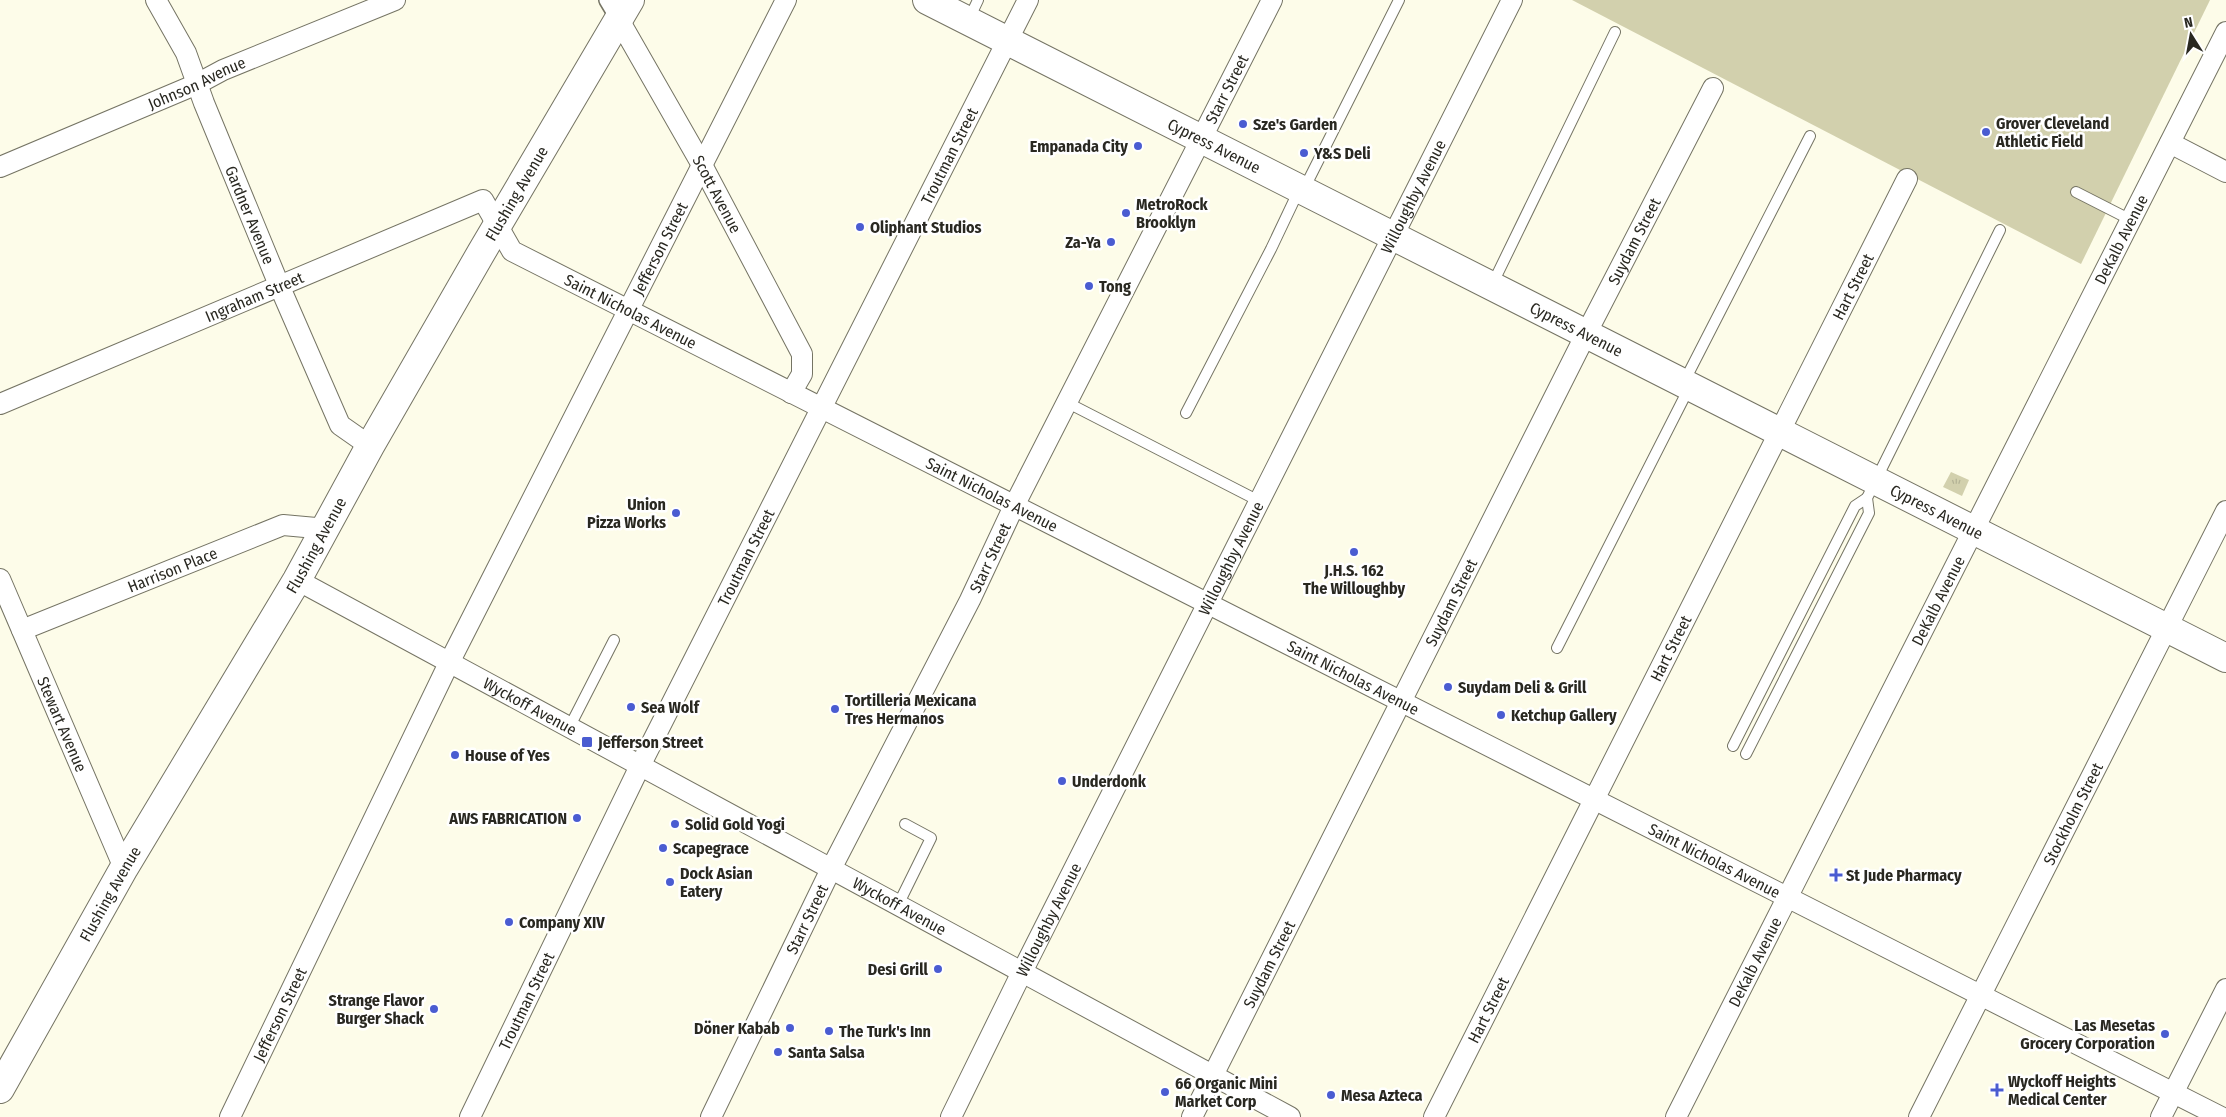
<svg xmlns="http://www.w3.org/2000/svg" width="2226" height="1117" font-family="'Fira Sans Condensed',sans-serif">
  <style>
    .grass { fill: url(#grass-tufts) }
    .garden { fill: #d2d0ad }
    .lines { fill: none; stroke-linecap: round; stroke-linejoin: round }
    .service-casing { stroke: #757464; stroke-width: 12 }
    .pedestrian-casing { stroke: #757464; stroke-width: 18 }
    .minor-casing { stroke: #757464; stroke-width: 22 }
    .secondary-casing { stroke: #757464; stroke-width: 30 }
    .primary-casing { stroke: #757464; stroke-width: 30 }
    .service { stroke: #fff; stroke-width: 10 }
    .pedestrian { stroke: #fff; stroke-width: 15 }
    .minor { stroke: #fff; stroke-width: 20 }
    .secondary { stroke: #fff; stroke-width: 28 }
    .primary { stroke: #fff; stroke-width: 28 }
    .poi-dot { fill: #4a5cd1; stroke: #fff; stroke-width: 2 }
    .labels { text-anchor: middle; stroke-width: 5; stroke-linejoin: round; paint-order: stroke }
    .street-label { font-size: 16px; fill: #292821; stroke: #fff }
    .poi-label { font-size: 16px; font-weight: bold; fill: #292821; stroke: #fff; text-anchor: start }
  </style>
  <defs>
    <pattern id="grass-tufts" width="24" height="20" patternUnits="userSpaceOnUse" patternTransform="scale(1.25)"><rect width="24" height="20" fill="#d2d0ad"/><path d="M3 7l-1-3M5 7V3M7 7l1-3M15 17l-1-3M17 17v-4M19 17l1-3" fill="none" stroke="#b4b395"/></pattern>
  </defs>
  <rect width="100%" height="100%" fill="#fdfce9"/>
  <path class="grass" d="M1951 472 1969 480 1962 496 1943 487Z"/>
  <path class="garden" d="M1572 0H2210L2081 264Z"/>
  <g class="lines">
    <g class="service-casing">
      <g id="service">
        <path d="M969 19 978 0"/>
        <path d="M1304 189 1399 0"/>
        <path d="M2076 192 2131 220"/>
        <path d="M1492 285 1615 32"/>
        <path d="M1684 382 1810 136"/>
        <path d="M1068 403 1259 501"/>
        <path d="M1186 413 1271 249 1299 190"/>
        <path d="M1557 648 1689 388"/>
        <path d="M569 728 614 640"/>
        <path d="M1733 746 1855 506 1867 498"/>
        <path d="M1746 754 1869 513 1867 498 2000 230"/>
        <path d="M898 905 931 838 905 824"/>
      </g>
    </g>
    <g class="pedestrian-casing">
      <path id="pedestrian" d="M607 0 619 20"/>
    </g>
    <g class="minor-casing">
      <g id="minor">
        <path id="s1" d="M156 0 186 53 204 103 279 285 340 425 370 446"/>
        <path id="s2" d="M619 20 702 165 802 354V374L791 393"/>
        <path d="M2170 143 2226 172"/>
        <path id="s3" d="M0 167 197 84 223 70 395 0"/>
        <path id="s4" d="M0 404 483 200 512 251 2221 1117"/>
        <path id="s5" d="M0 579 124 868"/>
        <path id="s6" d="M297 580 1290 1117"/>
        <path id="s7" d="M22 630 283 525 327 529"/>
        <path id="s8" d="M230 1117 449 663 786 0"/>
        <path id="s9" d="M470 1117 640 766 1028 0"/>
        <path id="s10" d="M711 1117 831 869 970 600 1014 506 1272 0"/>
        <path id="s11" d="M951 1117 1022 972 1512 0"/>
        <path id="s12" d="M1192 1117 1586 334 1713 88"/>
        <path id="s13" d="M1434 1117 1907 179"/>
        <path id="s14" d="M1676 1117 2226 32"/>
        <path id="s15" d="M1919 1117 2226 511"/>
        <path d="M2161 1117 2226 989"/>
      </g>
    </g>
    <g class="secondary-casing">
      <g id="secondary">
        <path id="s16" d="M927 0 2226 658"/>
      </g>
    </g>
    <g class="primary-casing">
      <g id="primary">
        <path id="s17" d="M0 1089 124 868 297 580 370 446 481 253 630 0"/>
      </g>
    </g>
    <use href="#service" class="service"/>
    <use href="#pedestrian" class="pedestrian"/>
    <use href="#minor" class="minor"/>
    <use href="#secondary" class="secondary"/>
    <use href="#primary" class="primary"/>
  </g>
  <g class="poi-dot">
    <circle cx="1243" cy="124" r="5"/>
    <circle cx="1986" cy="132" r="5"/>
    <circle cx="1138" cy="146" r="5"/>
    <circle cx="1304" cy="153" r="5"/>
    <circle cx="1126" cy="213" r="5"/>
    <circle cx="860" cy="227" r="5"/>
    <circle cx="1111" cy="242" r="5"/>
    <circle cx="1089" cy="286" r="5"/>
    <circle cx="676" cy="513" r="5"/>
    <circle cx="1354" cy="552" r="5"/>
    <circle cx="1448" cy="687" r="5"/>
    <circle cx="631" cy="707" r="5"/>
    <circle cx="835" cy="709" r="5"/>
    <circle cx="1501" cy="715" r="5"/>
    <rect x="581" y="736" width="12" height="12" rx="2.5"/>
    <circle cx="455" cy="755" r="5"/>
    <circle cx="1062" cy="781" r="5"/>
    <circle cx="577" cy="818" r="5"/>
    <circle cx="675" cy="824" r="5"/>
    <circle cx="663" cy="848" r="5"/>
    <path d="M1833.5 867.5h5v5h5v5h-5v5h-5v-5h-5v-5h5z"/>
    <circle cx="670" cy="882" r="5"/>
    <circle cx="509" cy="922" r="5"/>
    <circle cx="938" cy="969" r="5"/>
    <circle cx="434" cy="1009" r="5"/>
    <circle cx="790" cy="1028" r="5"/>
    <circle cx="829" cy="1031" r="5"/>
    <circle cx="2165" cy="1034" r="5"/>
    <circle cx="778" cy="1052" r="5"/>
    <path d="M1994.5 1082.5h5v5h5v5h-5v5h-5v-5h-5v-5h5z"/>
    <circle cx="1165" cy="1092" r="5"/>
    <circle cx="1331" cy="1095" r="5"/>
  </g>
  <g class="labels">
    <g class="street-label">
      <text dy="6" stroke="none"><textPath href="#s3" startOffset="214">Johnson Avenue</textPath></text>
      <text dy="6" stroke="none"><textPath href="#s10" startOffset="1150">Starr Street</textPath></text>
      <text dy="6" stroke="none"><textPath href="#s16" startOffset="322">Cypress Avenue</textPath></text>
      <text dy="6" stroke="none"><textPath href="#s9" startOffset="1074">Troutman Street</textPath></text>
      <text dy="6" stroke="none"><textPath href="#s17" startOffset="1034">Flushing Avenue</textPath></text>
      <text dy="6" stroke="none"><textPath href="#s2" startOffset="200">Scott Avenue</textPath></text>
      <text dy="6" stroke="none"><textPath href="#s11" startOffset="1030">Willoughby Avenue</textPath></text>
      <text dy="6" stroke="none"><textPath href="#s1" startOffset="235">Gardner Avenue</textPath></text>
      <text dy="6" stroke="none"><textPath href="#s12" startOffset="981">Suydam Street</textPath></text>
      <text dy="6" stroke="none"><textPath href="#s14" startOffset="984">DeKalb Avenue</textPath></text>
      <text dy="6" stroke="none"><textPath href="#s8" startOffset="969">Jefferson Street</textPath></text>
      <text dy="6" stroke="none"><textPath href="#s13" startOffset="930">Hart Street</textPath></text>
      <text dy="6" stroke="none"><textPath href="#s4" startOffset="276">Ingraham Street</textPath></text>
      <text dy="6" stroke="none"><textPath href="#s4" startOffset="716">Saint Nicholas Avenue</textPath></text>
      <text dy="6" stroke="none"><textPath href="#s16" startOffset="728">Cypress Avenue</textPath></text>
      <text dy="6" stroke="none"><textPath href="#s4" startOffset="1121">Saint Nicholas Avenue</textPath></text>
      <text dy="6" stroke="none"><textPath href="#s16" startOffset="1132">Cypress Avenue</textPath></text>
      <text dy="6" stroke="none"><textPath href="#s17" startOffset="629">Flushing Avenue</textPath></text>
      <text dy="6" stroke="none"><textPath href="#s9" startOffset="624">Troutman Street</textPath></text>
      <text dy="6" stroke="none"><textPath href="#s10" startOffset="625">Starr Street</textPath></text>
      <text dy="6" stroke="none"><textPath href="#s11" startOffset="625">Willoughby Avenue</textPath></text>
      <text dy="6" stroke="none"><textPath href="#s7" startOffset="162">Harrison Place</textPath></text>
      <text dy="6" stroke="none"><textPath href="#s14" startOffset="579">DeKalb Avenue</textPath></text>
      <text dy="6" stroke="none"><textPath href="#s12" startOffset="576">Suydam Street</textPath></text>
      <text dy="6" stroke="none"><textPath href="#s13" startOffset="525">Hart Street</textPath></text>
      <text dy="6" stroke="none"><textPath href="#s4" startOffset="1526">Saint Nicholas Avenue</textPath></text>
      <text dy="6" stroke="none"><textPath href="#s6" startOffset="265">Wyckoff Avenue</textPath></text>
      <text dy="6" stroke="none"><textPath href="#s5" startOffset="158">Stewart Avenue</textPath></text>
      <text dy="6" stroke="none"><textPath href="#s15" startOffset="340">Stockholm Street</textPath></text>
      <text dy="6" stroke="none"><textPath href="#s4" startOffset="1931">Saint Nicholas Avenue</textPath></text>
      <text dy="6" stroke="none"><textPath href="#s17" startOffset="224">Flushing Avenue</textPath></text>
      <text dy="6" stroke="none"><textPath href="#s6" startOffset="685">Wyckoff Avenue</textPath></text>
      <text dy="6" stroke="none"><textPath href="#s10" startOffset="220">Starr Street</textPath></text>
      <text dy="6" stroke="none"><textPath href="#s11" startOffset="220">Willoughby Avenue</textPath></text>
      <text dy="6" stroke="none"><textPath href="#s14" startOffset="174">DeKalb Avenue</textPath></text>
      <text dy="6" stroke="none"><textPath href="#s12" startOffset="171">Suydam Street</textPath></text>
      <text dy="6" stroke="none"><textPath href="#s9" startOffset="129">Troutman Street</textPath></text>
      <text dy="6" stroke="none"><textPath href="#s13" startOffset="120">Hart Street</textPath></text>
      <text dy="6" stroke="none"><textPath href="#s8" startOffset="114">Jefferson Street</textPath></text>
    </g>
    <g class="poi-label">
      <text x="1996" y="129">Grover Cleveland<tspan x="1996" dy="18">Athletic Field</tspan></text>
      <text x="1253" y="130">Sze's Garden</text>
      <text x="1128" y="152" text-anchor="end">Empanada City</text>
      <text x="1314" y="159">Y&amp;S Deli</text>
      <text x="1136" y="210">MetroRock<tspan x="1136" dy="18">Brooklyn</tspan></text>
      <text x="870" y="233">Oliphant Studios</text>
      <text x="1101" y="248" text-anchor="end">Za-Ya</text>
      <text x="1099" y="292">Tong</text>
      <text x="666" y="510" text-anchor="end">Union<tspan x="666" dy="18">Pizza Works</tspan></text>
      <text x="1354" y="576" text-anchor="middle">J.H.S. 162<tspan x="1354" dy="18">The Willoughby</tspan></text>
      <text x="1458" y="693">Suydam Deli &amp; Grill</text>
      <text x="845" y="706">Tortilleria Mexicana<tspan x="845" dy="18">Tres Hermanos</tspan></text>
      <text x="641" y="713">Sea Wolf</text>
      <text x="1511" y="721">Ketchup Gallery</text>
      <text x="598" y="748">Jefferson Street</text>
      <text x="465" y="761">House of Yes</text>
      <text x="1072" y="787">Underdonk</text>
      <text x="567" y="824" text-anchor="end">AWS FABRICATION</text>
      <text x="685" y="830">Solid Gold Yogi</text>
      <text x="673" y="854">Scapegrace</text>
      <text x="680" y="879">Dock Asian<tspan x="680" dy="18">Eatery</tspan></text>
      <text x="1846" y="881">St Jude Pharmacy</text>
      <text x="519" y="928">Company XIV</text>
      <text x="928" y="975" text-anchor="end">Desi Grill</text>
      <text x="424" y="1006" text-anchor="end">Strange Flavor<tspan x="424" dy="18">Burger Shack</tspan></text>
      <text x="2155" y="1031" text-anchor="end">Las Mesetas<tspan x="2155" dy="18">Grocery Corporation</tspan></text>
      <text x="780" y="1034" text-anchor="end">Döner Kabab</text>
      <text x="839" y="1037">The Turk's Inn</text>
      <text x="788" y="1058">Santa Salsa</text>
      <text x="2008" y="1087">Wyckoff Heights<tspan x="2008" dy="18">Medical Center</tspan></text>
      <text x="1175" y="1089">66 Organic Mini<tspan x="1175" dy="18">Market Corp</tspan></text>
      <text x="1341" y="1101">Mesa Azteca</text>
    </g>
  </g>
  <g transform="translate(2191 35) rotate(349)" stroke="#ffffff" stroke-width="4" paint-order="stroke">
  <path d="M0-4L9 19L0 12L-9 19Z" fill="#292821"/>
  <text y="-8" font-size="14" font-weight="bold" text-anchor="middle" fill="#292821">N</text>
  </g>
</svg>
